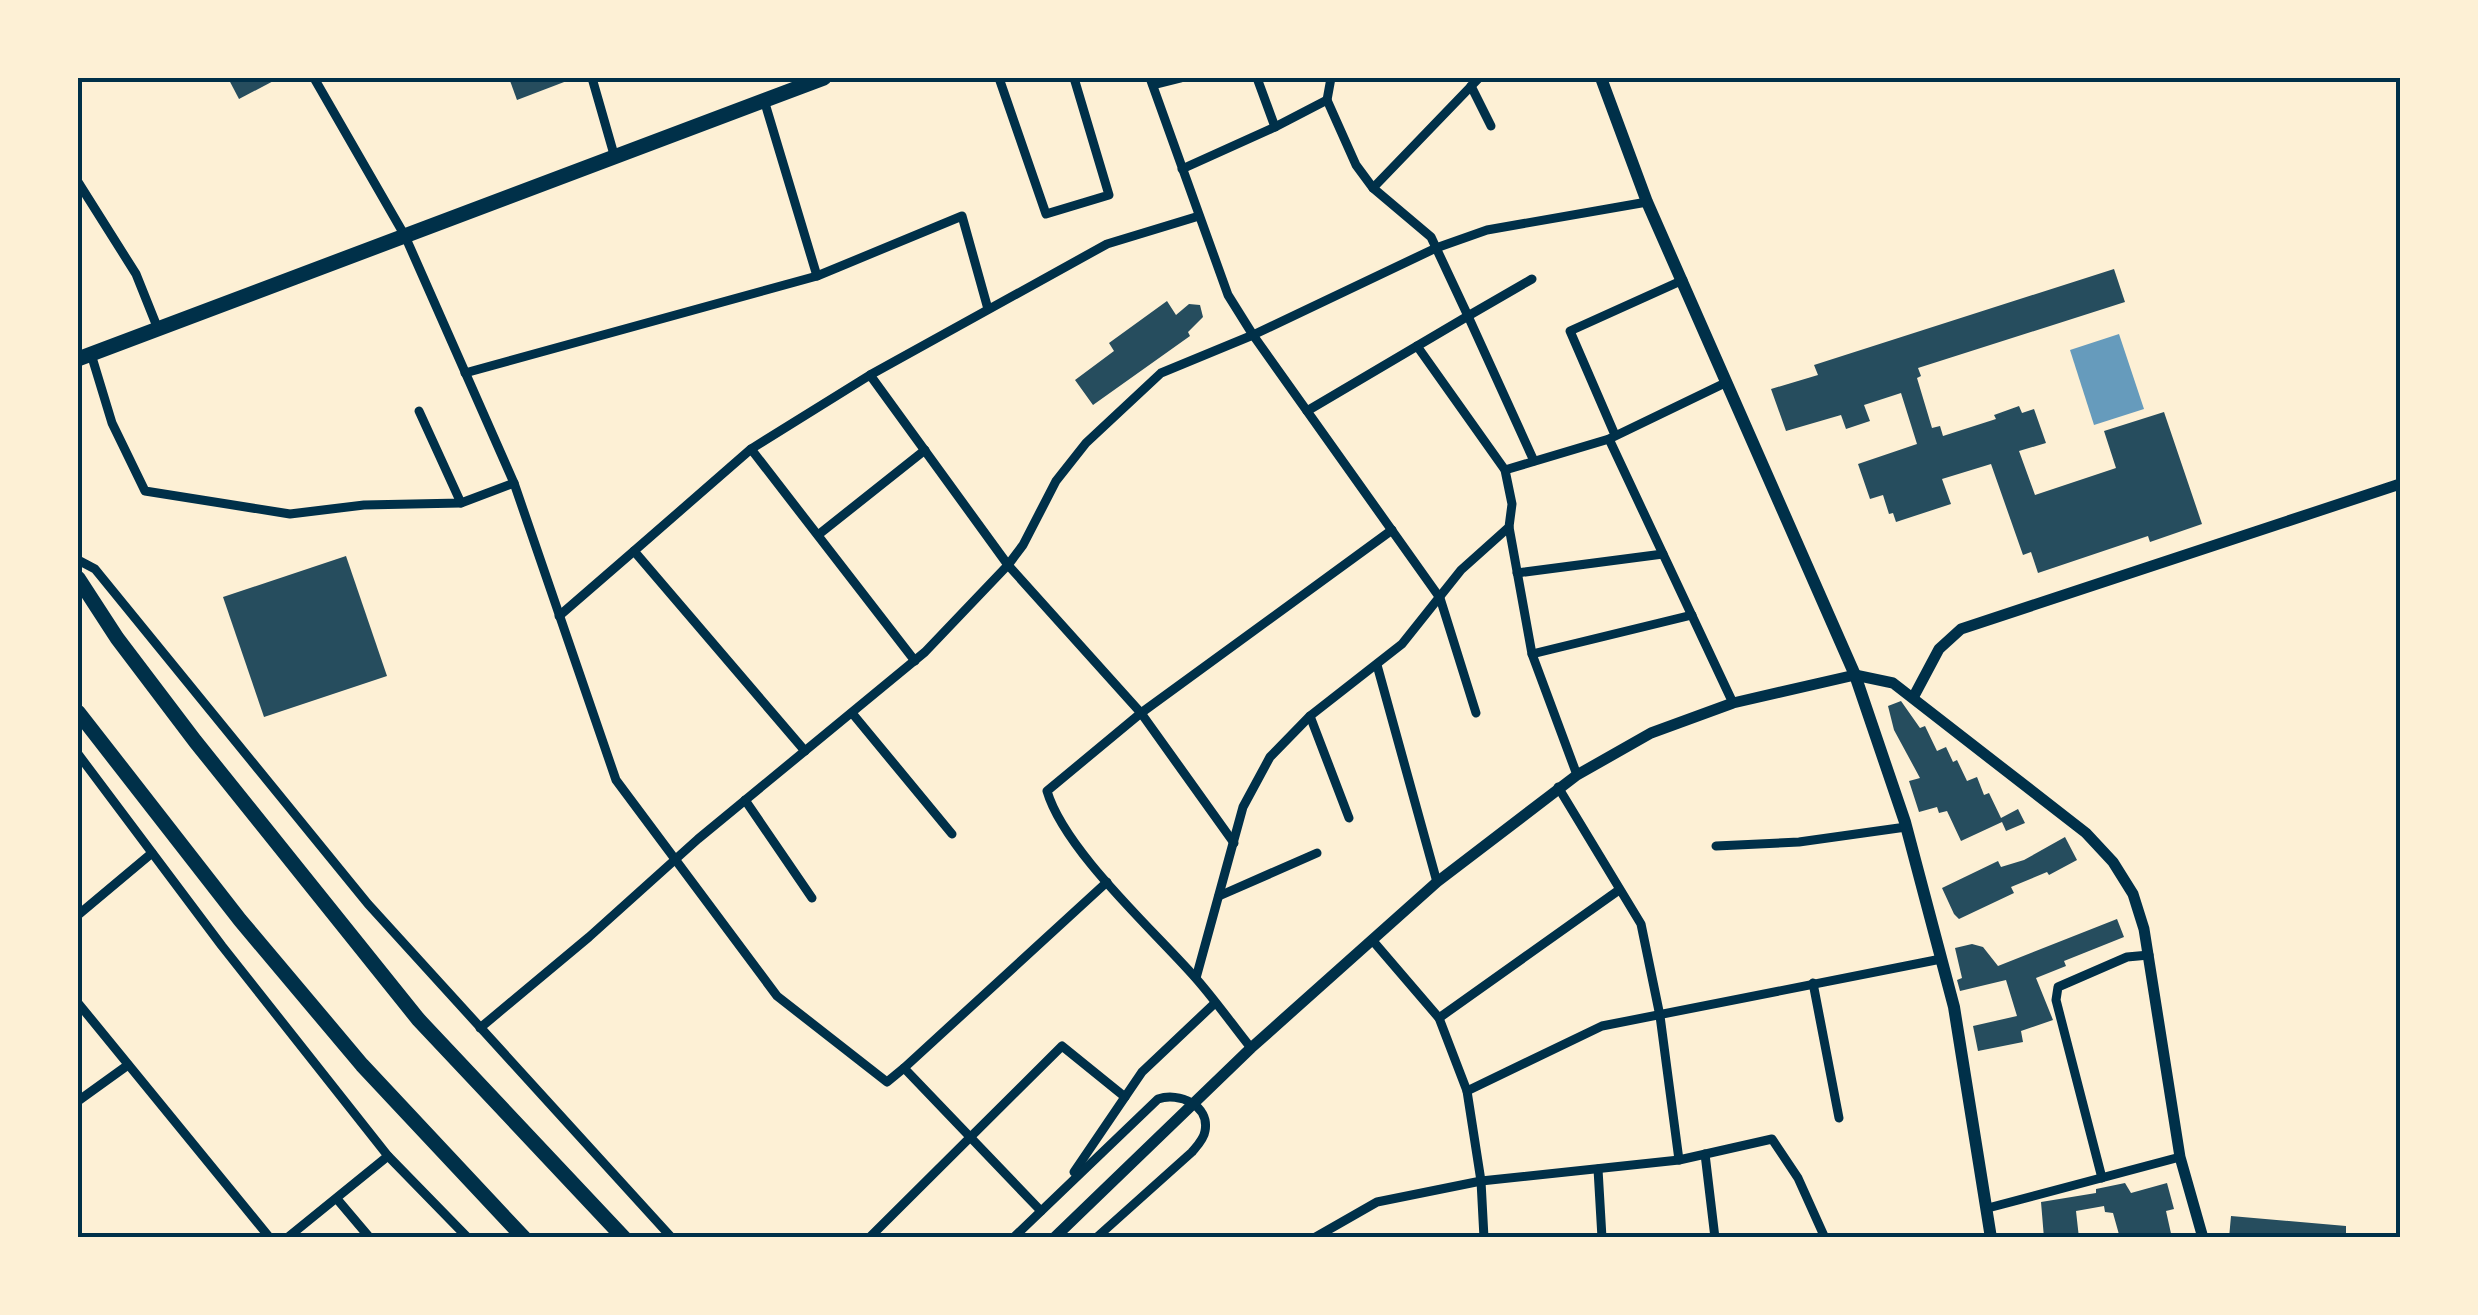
<svg xmlns="http://www.w3.org/2000/svg" width="2478" height="1315" font-family="Figtree,sans-serif">
  <style>
    .water { fill: #669bbc }
    .building { fill: #264d5e }
    .lines { fill: none; stroke-linecap: round; stroke-linejoin: round }
    .minor { stroke: #003049; stroke-width: 9 }
    .tertiary { stroke: #003049; stroke-width: 11 }
    .secondary { stroke: #003049; stroke-width: 12 }
    .primary { stroke: #003049; stroke-width: 15 }
    .trunk { stroke: #003049; stroke-width: 15 }
    .neatline { fill: none; stroke: #003049; stroke-width: 4 }
  </style>
  <rect width="100%" height="100%" fill="#fdf0d5"/>
  <path class="water" d="M2119 334 2144 409 2094 425 2070 350Z"/>
  <g class="building">
    <path d="M228 78H279L239 99Z"/>
    <path d="M509 78H571L572 79 517 100Z"/>
    <path d="M2114 269 2125 302 1918 368 1921 376 1917 378 1932 428 1940 426 1943 436 1996 419 1994 415 2019 406 2022 413 2034 409 2046 443 2019 451 2035 495 2116 468 2104 431 2164 412 2202 524 2150 542 2148 536 2038 573 2031 552 2023 555 1991 464 1942 479 1951 504 1896 522 1893 513 1889 514 1883 495 1870 499 1858 464 1917 444 1901 393 1864 405 1870 421 1846 429 1841 415 1786 431 1771 389 1818 375 1814 365Z"/>
    <path d="M1167 301 1176 315 1189 304 1200 305 1203 317 1188 332 1190 336 1093 405 1075 380 1114 351 1109 343Z"/>
    <path d="M346 556 387 676 264 717 223 597Z"/>
    <path d="M1901 701 1920 728 1925 726 1937 751 1946 747 1953 762 1957 760 1967 781 1977 777 1984 795 1989 793 2001 818 2018 809 2025 823 2006 831 2002 822 1961 841 1947 811 1939 813 1937 807 1919 812 1909 781 1920 778 1894 730 1888 706Z"/>
    <path d="M2065 837 2077 860 2049 875 2047 872 2011 887 2014 893 1959 919 1954 914 1942 888 1998 861 2001 867 2024 860Z"/>
    <path d="M2117 919 2124 937 2064 961 2066 966 2036 978 2053 1020 2021 1031 2023 1042 1978 1051 1973 1026 2017 1016 2006 980 1960 991 1957 980 1962 978 1955 948 1972 944 1983 947 1998 966Z"/>
    <path d="M2125 1183 2131 1193 2167 1183 2174 1209 2166 1211 2172 1238H2120L2113 1213 2105 1212 2104 1206 2076 1211 2079 1238H2044L2041 1202 2096 1193V1189Z"/>
    <path d="M2231 1216 2346 1226V1238H2229Z"/>
  </g>
  <g class="lines">
    <g class="minor">
      <path d="M314 78 405 236 514 483 616 780 777 996 887 1082 904 1068"/>
      <path d="M592 78 615 158"/>
      <path d="M999 78 1046 214 1109 195 1074 78"/>
      <path d="M1150 78 1228 295 1253 335 1440 598 1476 713"/>
      <path d="M1257 78 1275 127"/>
      <path d="M1153 85 1181 78"/>
      <path d="M1471 86 1491 126"/>
      <path d="M764 100 817 276"/>
      <path d="M1327 100 1331 78"/>
      <path d="M1182 169 1275 127 1327 100 1356 165 1373 188 1431 237 1468 316 1307 411"/>
      <path d="M78 182 136 274 158 329"/>
      <path d="M1373 188 1479 78"/>
      <path d="M1532 279 1468 316 1534 461"/>
      <path d="M91 354 112 423 145 491 290 514 364 505 461 503 514 483"/>
      <path d="M465 373 817 276 962 216 988 309"/>
      <path d="M870 375 1107 244 1199 216"/>
      <path d="M419 411 461 503"/>
      <path d="M1615 435 1570 331 1683 280"/>
      <path d="M1609 439 1733 703"/>
      <path d="M751 449 870 375 1008 565 1141 713 1234 843"/>
      <path d="M1505 470 1609 439 1725 383"/>
      <path d="M1509 527 1532 654 1577 775"/>
      <path d="M818 535 925 450"/>
      <path d="M634 551 751 449 915 661"/>
      <path d="M78 560 95 569 368 904 672 1238"/>
      <path d="M1517 573 1663 554"/>
      <path d="M559 616 634 551 805 751"/>
      <path d="M1532 654 1692 615"/>
      <path d="M1377 665 1437 882"/>
      <path d="M852 713 952 834"/>
      <path d="M1310 716 1349 818"/>
      <path d="M78 754 222 946 388 1156 468 1238"/>
      <path d="M1558 787 1641 924 1660 1016 1679 1160"/>
      <path d="M745 800 812 898"/>
      <path d="M1716 846 1799 842 1906 827"/>
      <path d="M1219 896 1317 853"/>
      <path d="M78 915 152 853"/>
      <path d="M1373 941 1439 1018 1467 1091 1481 1181 1484 1238"/>
      <path d="M1196 978 1243 807 1270 757 1310 716 1402 644 1461 570 1509 527 1512 504 1505 470 1417 346"/>
      <path d="M1813 983 1839 1118"/>
      <path d="M78 1003 270 1238"/>
      <path d="M1439 1018 1619 890"/>
      <path d="M480 1028 589 937 698 839 925 652 1008 565 1023 545 1056 481 1086 443 1161 373 1253 335 1436 248 1487 230 1647 202"/>
      <path d="M1251 1048C1231 1023 1213 997 1192 974 1150 927 1064 849 1047 791L1141 713 1392 530"/>
      <path d="M1467 1091 1602 1026 1941 959"/>
      <path d="M78 1101 128 1065"/>
      <path d="M1705 1154 1715 1238"/>
      <path d="M1598 1169 1602 1238"/>
      <path d="M1074 1172 1142 1072 1215 1003"/>
      <path d="M2102 1178 2056 1000 2058 987 2127 957 2149 955"/>
      <path d="M337 1199 370 1238"/>
      <path d="M1988 1208 2180 1157"/>
      <path d="M1041 1211 904 1068 1107 882"/>
      <path d="M287 1238 388 1156"/>
      <path d="M869 1238 1062 1046 1125 1097"/>
      <path d="M1013 1238 1158 1099C1179 1092 1210 1105 1205 1131 1204 1139 1197 1146 1192 1152L1096 1238"/>
      <path d="M1314 1238 1377 1202 1481 1181 1679 1160 1772 1139 1798 1178 1825 1238"/>
    </g>
    <g class="tertiary">
      <path d="M1914 696 1939 649 1961 629 2400 484"/>
      <path d="M1054 1238 1251 1048 1437 882 1577 775 1651 733 1733 703 1855 675 1893 683 2086 833 2113 862 2133 894 2144 929 2180 1157 2203 1238"/>
    </g>
    <path class="secondary" d="M1601 78 1647 202 1855 675 1905 822 1954 1007 1991 1238"/>
    <path class="primary" d="M78 359 824 78"/>
    <g class="trunk">
      <path d="M78 578 117 638 195 741 418 1019 624 1238"/>
      <path d="M78 712 240 920 362 1065 524 1238"/>
    </g>
  </g>
  <rect width="2478" height="1315" fill="none" stroke="#fdf0d5" stroke-width="160"/>
  <rect x="80" y="80" width="2318" height="1155" class="neatline"/>
</svg>
